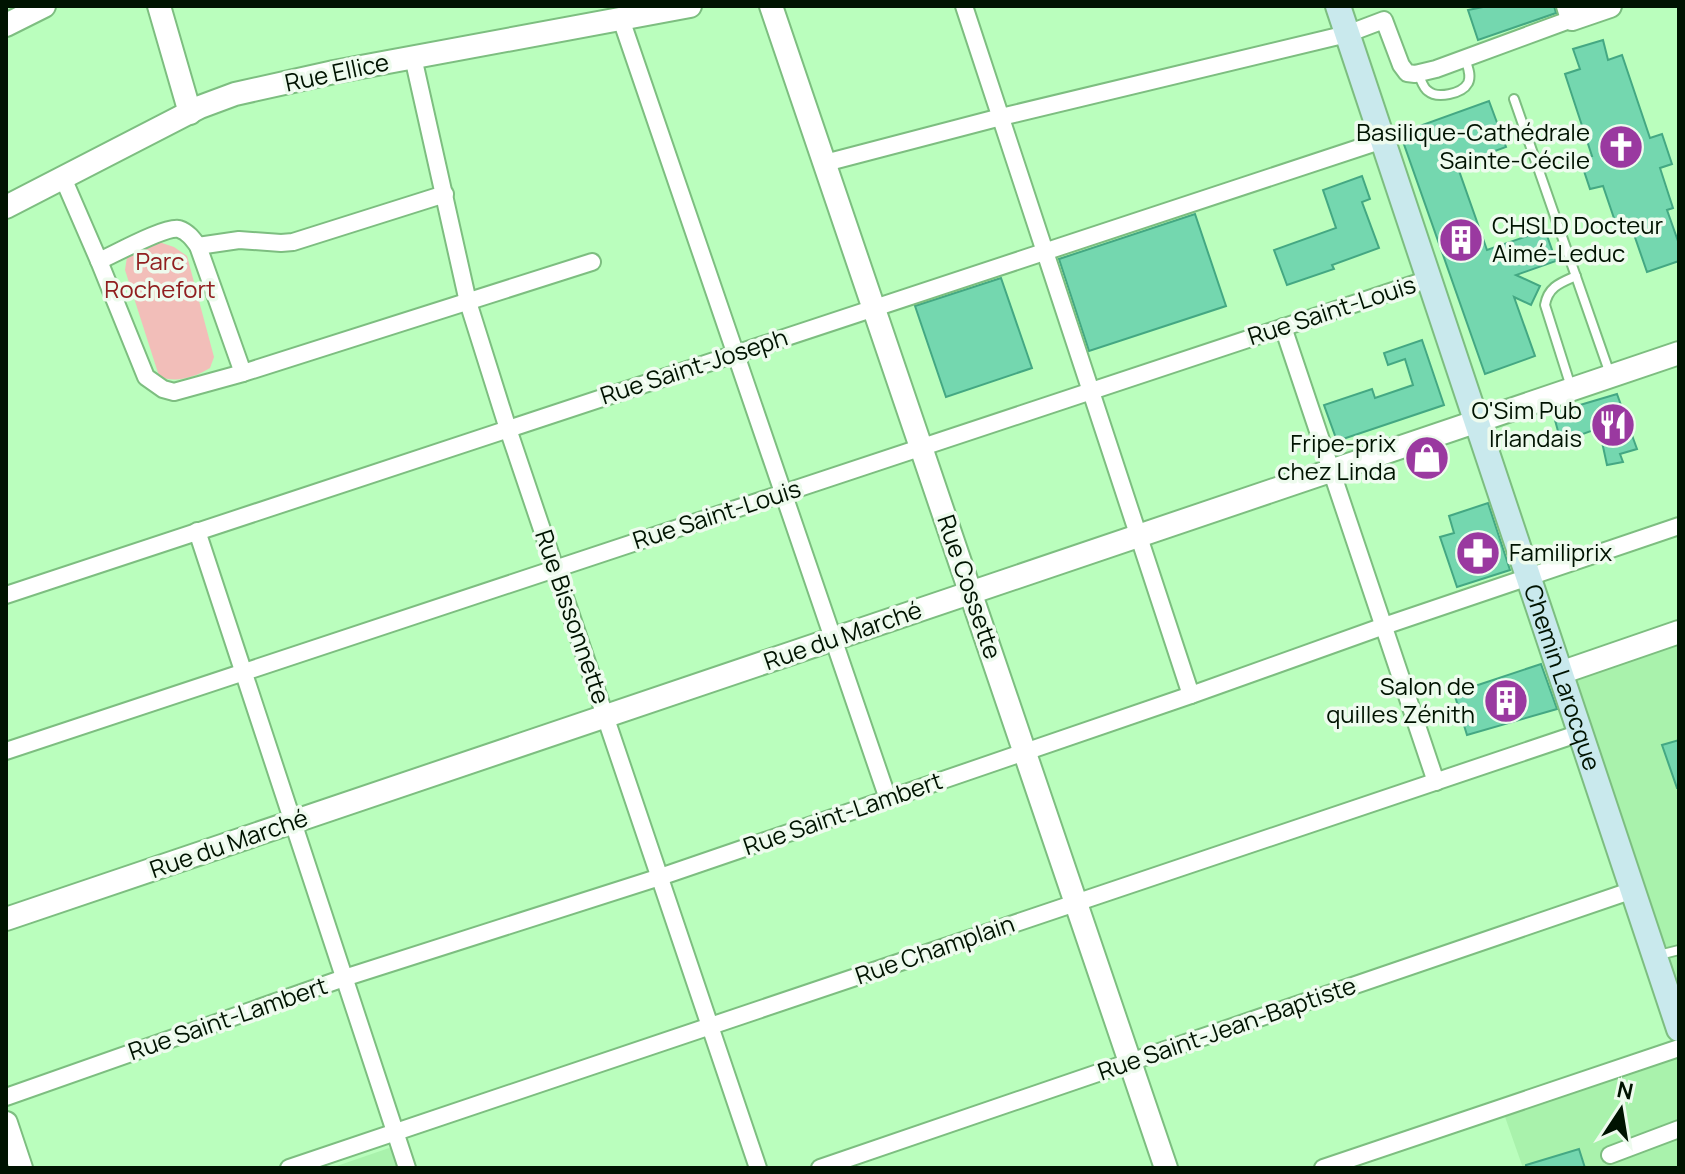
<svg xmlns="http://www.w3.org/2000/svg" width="1685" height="1174" font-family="Manrope,sans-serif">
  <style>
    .built { fill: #a9f2ac }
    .green { fill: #f2beb9 }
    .building { fill: #74d7af; stroke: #44a883; stroke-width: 2 }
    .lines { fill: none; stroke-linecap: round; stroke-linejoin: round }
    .service-casing { stroke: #7dbe80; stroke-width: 12 }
    .minor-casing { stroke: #7dbe80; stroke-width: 20 }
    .tertiary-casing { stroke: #7dbe80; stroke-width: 26 }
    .secondary-casing { stroke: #7dbe80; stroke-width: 28 }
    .service { stroke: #fff; stroke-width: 8 }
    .minor { stroke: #fff; stroke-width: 16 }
    .tertiary { stroke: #fff; stroke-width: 22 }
    .secondary { stroke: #c9e9ed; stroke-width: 24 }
    .labels { text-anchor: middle; stroke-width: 7; stroke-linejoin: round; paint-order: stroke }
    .street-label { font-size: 24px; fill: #001301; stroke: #eefbee }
    .poi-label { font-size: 24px; fill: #001301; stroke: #eefbee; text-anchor: end }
    .park-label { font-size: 24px; fill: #911f20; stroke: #eefbee }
  </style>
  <rect width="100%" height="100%" fill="#bafebd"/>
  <g class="built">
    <path d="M1679 636V1016L1562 675Z"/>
    <path d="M1678 1058 1679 1168H1523L1504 1114Z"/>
    <path d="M392 1147 400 1168H331Z"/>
  </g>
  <path class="green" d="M159 242 174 247 187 256 214 357 210 368C195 377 175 384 159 376L125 270 127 257 137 249Z"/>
  <g class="building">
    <path d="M1488 6H1554L1556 13 1478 40 1468 10Z"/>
    <path d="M1603 40 1608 60 1622 55 1650 138 1662 134 1672 164 1660 168 1673 208 1667 210 1679 244V261L1647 272 1630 223 1617 227 1603 186 1590 189 1580 159 1592 156 1565 74 1580 69 1573 49Z"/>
    <path d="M1489 101 1506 147 1457 165 1487 250 1545 230 1556 261 1516 275 1540 286 1531 305 1514 297 1535 356 1485 374 1400 133Z"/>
    <path d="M1362 176 1370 199 1362 202 1379 248 1332 265 1334 269 1287 285 1274 250 1336 228 1323 190Z"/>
    <path d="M1195 214 1226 306 1089 351 1059 259Z"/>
    <path d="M1001 278 1032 368 946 397 915 306Z"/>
    <path d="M1422 340 1444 405 1337 441 1324 405 1372 389 1375 398 1413 385 1405 359 1388 365 1384 353Z"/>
    <path d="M1617 394 1637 449 1620 454 1623 462 1607 465 1599 428 1561 442 1553 413Z"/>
    <path d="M1488 503 1510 570 1457 587 1440 537 1454 533 1449 516Z"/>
    <path d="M1541 664 1557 709 1467 735 1454 693Z"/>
    <path d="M1679 740V788H1677L1662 745Z"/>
    <path d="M1579 1149 1585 1168H1526V1165Z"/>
  </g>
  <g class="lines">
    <g class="service-casing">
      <g id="service">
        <path d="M1418 74C1421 79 1423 88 1428 91 1437 99 1462 94 1468 83 1472 75 1467 66 1465 58"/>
        <path d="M1514 99 1610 374"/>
        <path d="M1571 387 1545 305C1548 287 1560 283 1576 276"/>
        <path d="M1659 955 1679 950"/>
      </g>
    </g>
    <g class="minor-casing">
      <g id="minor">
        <path d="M964 6 1191 695"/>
        <path d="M621 19 888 799"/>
        <path d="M413 57 468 302 508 429 758 1168"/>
        <path d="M825 163 1001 117 1347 34 1384 20 1401 65 1407 73 1415 74 1436 69 1572 19"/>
        <path d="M63 178 99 261 146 377 163 389 174 392 243 373 592 262"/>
        <path d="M198 246 239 240 281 243 293 242 445 194"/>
        <path d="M99 261C115 254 165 226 179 229 188 232 193 239 198 246L243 373"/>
        <path d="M1283 327 1436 782"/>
        <path d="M197 531 407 1168"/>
        <path d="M6 595 1383 140"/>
        <path d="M6 751 1429 279"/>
        <path d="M6 1097 344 978 660 877 1191 695 1384 626 1679 526"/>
        <path d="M1610 1155 1679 1129"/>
        <path d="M289 1168 1580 733"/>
        <path d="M820 1168 1633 890"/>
        <path d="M1323 1168 1679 1048"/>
      </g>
    </g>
    <g class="tertiary-casing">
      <g id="tertiary">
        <path d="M159 6 190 113"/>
        <path d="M771 6 1166 1168"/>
        <path d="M1568 6 1572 19 1610 6"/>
        <path d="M6 25 44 6"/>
        <path d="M6 207 200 107 235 94 334 72 690 6"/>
        <path d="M1560 673 1679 632"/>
        <path d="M6 919 1679 353"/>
        <path d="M6 1123 21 1168"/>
      </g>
    </g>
    <g class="secondary-casing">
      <g id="secondary">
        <path id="s1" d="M1338 6 1679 1029"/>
      </g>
    </g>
    <use href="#service" class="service"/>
    <use href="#minor" class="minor"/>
    <use href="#tertiary" class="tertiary"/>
    <use href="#secondary" class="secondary"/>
  </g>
  <defs>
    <g id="church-disc" transform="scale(2.3)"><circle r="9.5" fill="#9a39a0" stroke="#eefbee"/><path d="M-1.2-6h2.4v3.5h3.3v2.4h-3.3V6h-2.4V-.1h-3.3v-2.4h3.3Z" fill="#fff"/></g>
    <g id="building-disc" transform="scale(2.3)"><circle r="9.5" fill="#9a39a0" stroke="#eefbee"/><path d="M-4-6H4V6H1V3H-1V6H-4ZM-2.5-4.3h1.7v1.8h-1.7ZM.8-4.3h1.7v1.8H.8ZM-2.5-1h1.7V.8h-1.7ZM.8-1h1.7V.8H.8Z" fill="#fff"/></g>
    <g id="restaurant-disc" transform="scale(2.3)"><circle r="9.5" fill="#9a39a0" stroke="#eefbee"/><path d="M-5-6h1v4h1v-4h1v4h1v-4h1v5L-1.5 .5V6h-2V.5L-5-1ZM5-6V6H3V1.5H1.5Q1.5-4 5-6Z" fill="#fff"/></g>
    <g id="shop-disc" transform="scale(2.3)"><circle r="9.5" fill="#9a39a0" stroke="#eefbee"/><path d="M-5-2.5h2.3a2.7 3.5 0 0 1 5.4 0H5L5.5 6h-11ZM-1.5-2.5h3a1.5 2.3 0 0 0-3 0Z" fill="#fff"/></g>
    <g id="pharmacy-disc" transform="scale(2.3)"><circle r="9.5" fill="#9a39a0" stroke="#eefbee"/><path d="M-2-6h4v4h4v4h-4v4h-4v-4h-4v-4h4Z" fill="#fff"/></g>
  </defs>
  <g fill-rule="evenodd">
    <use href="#church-disc" x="1621" y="147"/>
    <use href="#building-disc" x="1461" y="240"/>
    <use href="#restaurant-disc" x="1613" y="425"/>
    <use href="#shop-disc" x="1427" y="458"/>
    <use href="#pharmacy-disc" x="1478" y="553"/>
    <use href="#building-disc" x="1506" y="701"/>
  </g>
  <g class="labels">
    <g class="street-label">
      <text transform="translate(337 73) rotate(-12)" y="8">Rue Ellice</text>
      <text transform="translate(1332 311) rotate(-18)" y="8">Rue Saint-Louis</text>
      <text transform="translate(694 367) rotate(-18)" y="8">Rue Saint-Joseph</text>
      <text transform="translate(717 515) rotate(-18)" y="8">Rue Saint-Louis</text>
      <text transform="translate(969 587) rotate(71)" y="8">Rue Cossette</text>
      <text transform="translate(572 617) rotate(71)" y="8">Rue Bissonnette</text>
      <text transform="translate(843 636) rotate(-19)" y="8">Rue du Marché</text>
      <text dy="8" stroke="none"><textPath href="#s1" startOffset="708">Chemin Larocque</textPath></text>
      <text transform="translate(843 814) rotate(-19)" y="8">Rue Saint-Lambert</text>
      <text transform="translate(229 844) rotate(-19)" y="8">Rue du Marché</text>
      <text transform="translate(935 950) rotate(-19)" y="8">Rue Champlain</text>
      <text transform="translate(228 1019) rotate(-19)" y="8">Rue Saint-Lambert</text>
      <text transform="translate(1227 1029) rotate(-19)" y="8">Rue Saint-Jean-Baptiste</text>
    </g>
    <g class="poi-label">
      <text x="1590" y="141">Basilique-Cathédrale<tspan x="1590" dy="28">Sainte-Cécile</tspan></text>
      <text x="1492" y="234" text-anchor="start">CHSLD Docteur<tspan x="1492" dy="28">Aimé-Leduc</tspan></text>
      <text x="1582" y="419">O'Sim Pub<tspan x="1582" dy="28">Irlandais</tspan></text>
      <text x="1396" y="452">Fripe-prix<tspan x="1396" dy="28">chez Linda</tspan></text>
      <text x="1509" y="561" text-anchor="start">Familiprix</text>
      <text x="1475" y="695">Salon de<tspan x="1475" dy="28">quilles Zénith</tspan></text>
    </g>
    <g class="park-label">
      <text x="160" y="270">Parc<tspan x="160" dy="28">Rochefort</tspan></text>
    </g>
  </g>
  <rect width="1685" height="1174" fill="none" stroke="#001301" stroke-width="16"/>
  <g transform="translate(1621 1110) rotate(12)" stroke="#eefbee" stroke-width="6" paint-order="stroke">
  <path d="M0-6L14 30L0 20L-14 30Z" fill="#001301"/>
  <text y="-12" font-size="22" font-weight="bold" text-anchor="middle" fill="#001301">N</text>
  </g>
</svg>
